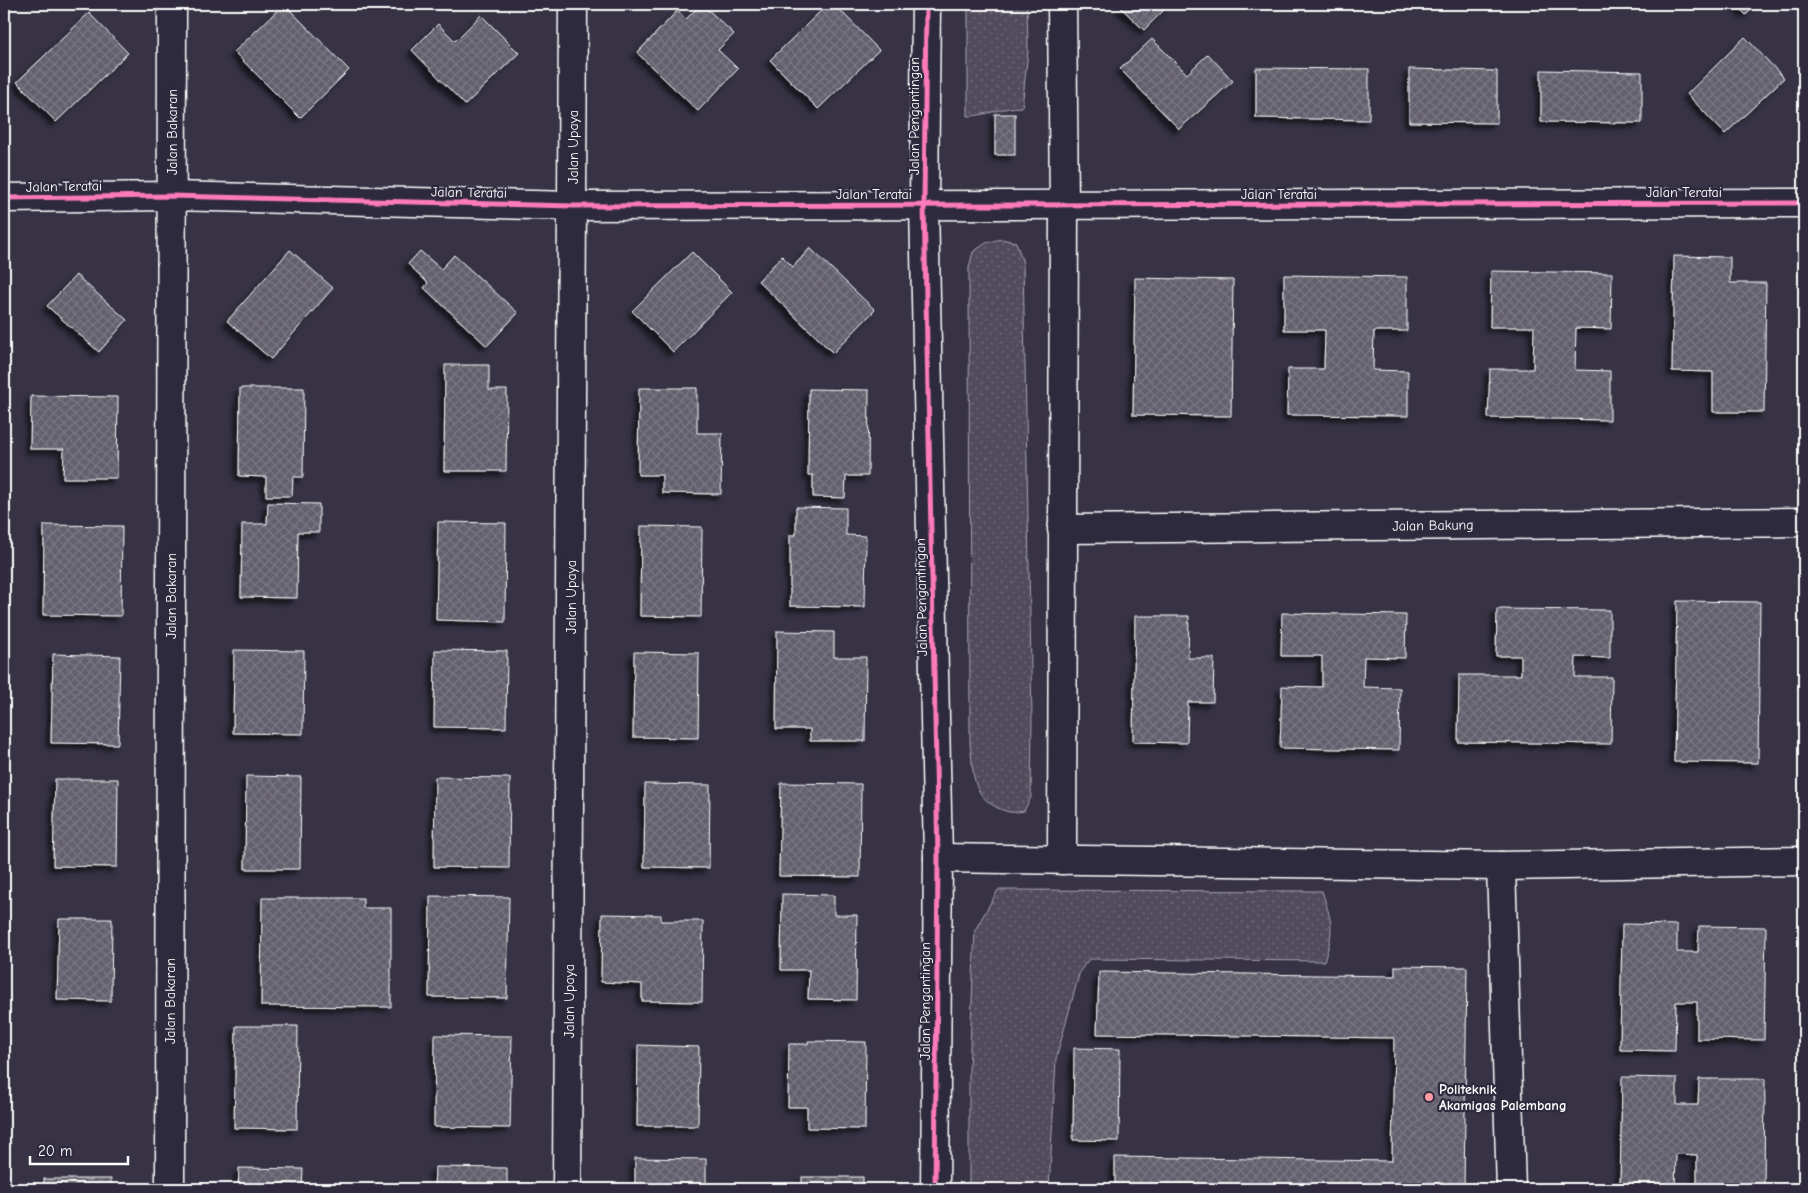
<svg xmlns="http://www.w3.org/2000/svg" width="1808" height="1193" font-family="'Comic Neue',sans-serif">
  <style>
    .garden { fill: url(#garden-dots); stroke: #a8a6ae }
    .building { fill: url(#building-cross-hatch); stroke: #fff; filter: url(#shadow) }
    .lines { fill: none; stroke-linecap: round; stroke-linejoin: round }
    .minor-casing { stroke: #fff; stroke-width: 31 }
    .minor { stroke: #2f2a3d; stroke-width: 28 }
    .cycleway-casing { stroke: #2f2a3d; stroke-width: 8 }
    .cycleway { stroke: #fd7abc; stroke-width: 5 }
    .poi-dot { fill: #ff9aa2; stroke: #2f2a3d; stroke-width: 2 }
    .labels { text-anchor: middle; stroke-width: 4.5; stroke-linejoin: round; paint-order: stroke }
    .street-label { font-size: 14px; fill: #fff; stroke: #2f2a3d }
    .poi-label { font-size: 14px; font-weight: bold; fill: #fff; stroke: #2f2a3d; text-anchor: start }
  </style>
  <defs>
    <pattern id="garden-dots" width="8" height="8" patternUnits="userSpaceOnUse" patternTransform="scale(1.25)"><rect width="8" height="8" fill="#514c5c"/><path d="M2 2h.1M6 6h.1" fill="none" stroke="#6b6774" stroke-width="1.8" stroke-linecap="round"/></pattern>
    <pattern id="building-cross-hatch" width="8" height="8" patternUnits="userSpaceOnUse" patternTransform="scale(1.25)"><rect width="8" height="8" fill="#635f6d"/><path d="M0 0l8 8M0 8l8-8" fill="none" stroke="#7a7783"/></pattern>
    <filter id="shadow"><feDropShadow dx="-4.5" dy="4.5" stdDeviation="2.5" flood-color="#0009"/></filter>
  </defs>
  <rect width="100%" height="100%" fill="#373345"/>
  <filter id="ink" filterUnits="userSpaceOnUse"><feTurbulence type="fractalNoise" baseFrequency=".02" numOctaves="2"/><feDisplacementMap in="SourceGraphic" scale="10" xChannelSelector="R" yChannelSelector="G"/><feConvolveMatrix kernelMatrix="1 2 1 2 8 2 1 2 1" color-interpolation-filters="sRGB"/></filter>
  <g filter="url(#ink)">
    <g class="garden">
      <path d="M968 4H1027L1028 51 1022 107C1001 107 986 116 968 116Z"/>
      <path d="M1001 239 1016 242 1023 263 1032 719 1031 797 1024 811C1013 813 1009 813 998 808 970 794 974 772 970 744L969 267 973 252 986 243Z"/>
      <path d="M998 890 1322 891C1332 923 1335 929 1324 961L1089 959 1080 971 1056 1059 1049 1189H969V1071L975 930Z"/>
    </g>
    <g class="building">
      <path d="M284 4 349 70 300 118 234 52Z"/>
      <path d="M702 4 734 34 718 50 738 69 698 111 637 53 677 11 686 19Z"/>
      <path d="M828 4H834L879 50 818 109 770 60Z"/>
      <path d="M1117 4H1170L1144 30Z"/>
      <path d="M1735 4H1757L1746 15Z"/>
      <path d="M89 13 128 53 56 122 17 82Z"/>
      <path d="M481 15 519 53 465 105 412 50 438 24 455 41Z"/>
      <path d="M1745 37 1784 78 1725 134 1687 94Z"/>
      <path d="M1152 39 1187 74 1208 54 1233 81 1179 129 1120 69Z"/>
      <path d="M1256 68 1369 69V120L1256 118Z"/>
      <path d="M1409 69 1497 71V123L1409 122Z"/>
      <path d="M1541 70 1642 72V123L1541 122Z"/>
      <rect x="995" y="114" width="20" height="41"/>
      <path d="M810 248 875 310 833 353 758 281 782 256 793 267Z"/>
      <path d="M290 250 333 288 271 359 227 321Z"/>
      <path d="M420 251 441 269 454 255 518 313 487 346 424 288 428 283 408 264Z"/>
      <path d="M692 252 732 292 673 352 632 311Z"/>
      <path d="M1674 256 1730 257V283H1766L1764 412H1713V372L1672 371Z"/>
      <path d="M1491 271 1612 273 1611 329 1576 328 1575 370 1610 371V420L1488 418 1490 369H1533L1534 327H1490Z"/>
      <path d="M76 275 127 320 99 352 47 306Z"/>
      <path d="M1284 275 1407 277V331H1374L1373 370 1408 371V416L1287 415 1288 369H1324L1325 330H1284Z"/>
      <path d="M1135 278 1233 280 1231 416 1133 415Z"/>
      <path d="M445 365H489V390H507L506 471H444Z"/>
      <path d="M240 388H304L303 477H293L292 496H266V477L239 476Z"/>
      <path d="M639 388H697V433H722L721 494 662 493V475H638Z"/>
      <path d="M809 389 869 390 868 476H846L845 498 813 497V475H808Z"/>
      <path d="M31 396 118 397 117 478H63L64 449H30Z"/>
      <path d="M268 503 319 504V532H298L297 598 241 597 242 524H267Z"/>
      <path d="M796 507 846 508V535L866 536 865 607 790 606V535H796Z"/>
      <path d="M438 522 506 523 505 622 436 620Z"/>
      <path d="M44 525 122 526 121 616 43 615Z"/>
      <path d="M641 526 702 527 701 617 640 616Z"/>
      <path d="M1677 601 1760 602 1758 763 1674 762Z"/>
      <path d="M1497 609 1610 610V658L1576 657 1575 677H1612L1611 744 1458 742 1459 675H1521V656H1496Z"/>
      <path d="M1282 613 1406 615 1405 658 1364 657 1363 687 1400 688 1399 750 1280 748 1282 686 1322 687V656H1281Z"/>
      <path d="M1135 616H1189L1188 658H1214L1213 702H1188L1187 743 1133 742Z"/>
      <path d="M777 631 834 632V657H866L865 741H810V729H776Z"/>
      <path d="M234 650 304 651 303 734 233 733Z"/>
      <path d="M435 650 507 651 506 728 434 727Z"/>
      <path d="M634 652 699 653 698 738 633 737Z"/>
      <path d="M53 654 120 656 118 744 51 743Z"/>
      <path d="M246 776 301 777 300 869H245Z"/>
      <path d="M435 777 510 778 509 868 434 867Z"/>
      <path d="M55 779H118L117 867 53 866Z"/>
      <path d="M781 783 861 784 860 877 779 876Z"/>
      <path d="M645 784 710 785 709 868 644 867Z"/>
      <path d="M782 894 834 895V915H857L856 1000 808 999 809 970H781Z"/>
      <path d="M430 896 509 897 507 998 429 997Z"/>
      <path d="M262 898H363V908H391V1007L261 1006Z"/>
      <path d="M602 914 661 915V921H703L702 1002 642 1001V984L601 982Z"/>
      <path d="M59 919H112L111 1001 57 1000Z"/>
      <path d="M1622 924 1677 925V952H1698L1699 926 1766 927 1764 1040 1697 1039V1002H1676L1675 1051 1620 1050Z"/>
      <path d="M1395 966 1467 967 1464 1189H1115V1157L1392 1161 1394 1038 1097 1034 1099 972 1395 976Z"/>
      <path d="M236 1026H298L297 1129 234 1128Z"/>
      <path d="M435 1035 512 1036 510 1128 434 1127Z"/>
      <path d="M808 1041 866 1042 865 1129 807 1128V1107H788L789 1044H808Z"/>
      <path d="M638 1045 699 1047 698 1126H637Z"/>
      <path d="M1074 1048 1120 1049 1119 1141 1073 1140Z"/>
      <path d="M1622 1077 1677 1078V1105H1698L1699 1079H1765L1764 1189H1697V1155L1676 1154 1675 1189H1620Z"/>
      <path d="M635 1158 706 1159V1189H635Z"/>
      <path d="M435 1167 507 1168V1189H434Z"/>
      <path d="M239 1168 303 1169 302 1189H238Z"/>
      <rect x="802" y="1177" width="61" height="12"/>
      <rect x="44" y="1179" width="67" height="10"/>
    </g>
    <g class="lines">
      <g class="minor-casing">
        <g id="minor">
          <path d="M926 4 924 205 938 858 935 1189"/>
          <path d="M1062 4 1064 206 1062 860"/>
          <path d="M4 198 171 196 573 206 1804 203"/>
          <path d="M1062 529 1804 522"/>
          <path d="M938 858 1501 866 1804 861"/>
          <path d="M1501 866 1511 1189"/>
          <path d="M170 1189 172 4"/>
          <path d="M567 1189 573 4"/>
        </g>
      </g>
      <use href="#minor" class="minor"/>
      <g class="cycleway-casing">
        <g id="cycleway">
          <path d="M926 4 924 205 938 858 935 1189"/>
          <path d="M4 198 171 196 573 206 1804 203"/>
        </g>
      </g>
      <use href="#cycleway" class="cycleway"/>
    </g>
  </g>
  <circle class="poi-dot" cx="1429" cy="1097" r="5"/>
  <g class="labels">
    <g class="street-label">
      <text transform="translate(914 116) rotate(-90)" y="5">Jalan Pengantingan</text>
      <text transform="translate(172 132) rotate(-90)" y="5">Jalan Bakaran</text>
      <text transform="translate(573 147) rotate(-90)" y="5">Jalan Upaya</text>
      <text transform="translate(64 186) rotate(-1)" y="5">Jalan Teratai</text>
      <text transform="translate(469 192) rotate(1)" y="5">Jalan Teratai</text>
      <text x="1684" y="197">Jalan Teratai</text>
      <text x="874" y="199">Jalan Teratai</text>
      <text x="1279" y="199">Jalan Teratai</text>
      <text transform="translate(1433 525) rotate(-1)" y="5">Jalan Bakung</text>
      <text transform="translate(171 596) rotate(-90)" y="5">Jalan Bakaran</text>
      <text transform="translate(571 597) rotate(-90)" y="5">Jalan Upaya</text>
      <text transform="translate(921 597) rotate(-91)" y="5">Jalan Pengantingan</text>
      <text transform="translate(170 1001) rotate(-90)" y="5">Jalan Bakaran</text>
      <text transform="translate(569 1001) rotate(-90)" y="5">Jalan Upaya</text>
      <text transform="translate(925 1001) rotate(-90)" y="5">Jalan Pengantingan</text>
    </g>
    <g class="poi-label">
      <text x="1439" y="1094">Politeknik<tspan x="1439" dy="16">Akamigas Palembang</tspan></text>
    </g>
  </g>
  <rect width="1808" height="1193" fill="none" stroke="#2f2a3d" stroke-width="20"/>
  <rect x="10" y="10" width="1788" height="1173" fill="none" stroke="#fff" stroke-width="2" filter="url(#ink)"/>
  <path d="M30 1156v8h98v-8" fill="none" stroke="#ffffff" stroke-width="2.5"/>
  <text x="38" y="1156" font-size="15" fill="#ffffff" stroke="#2f2a3d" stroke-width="4" paint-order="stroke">20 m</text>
</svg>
